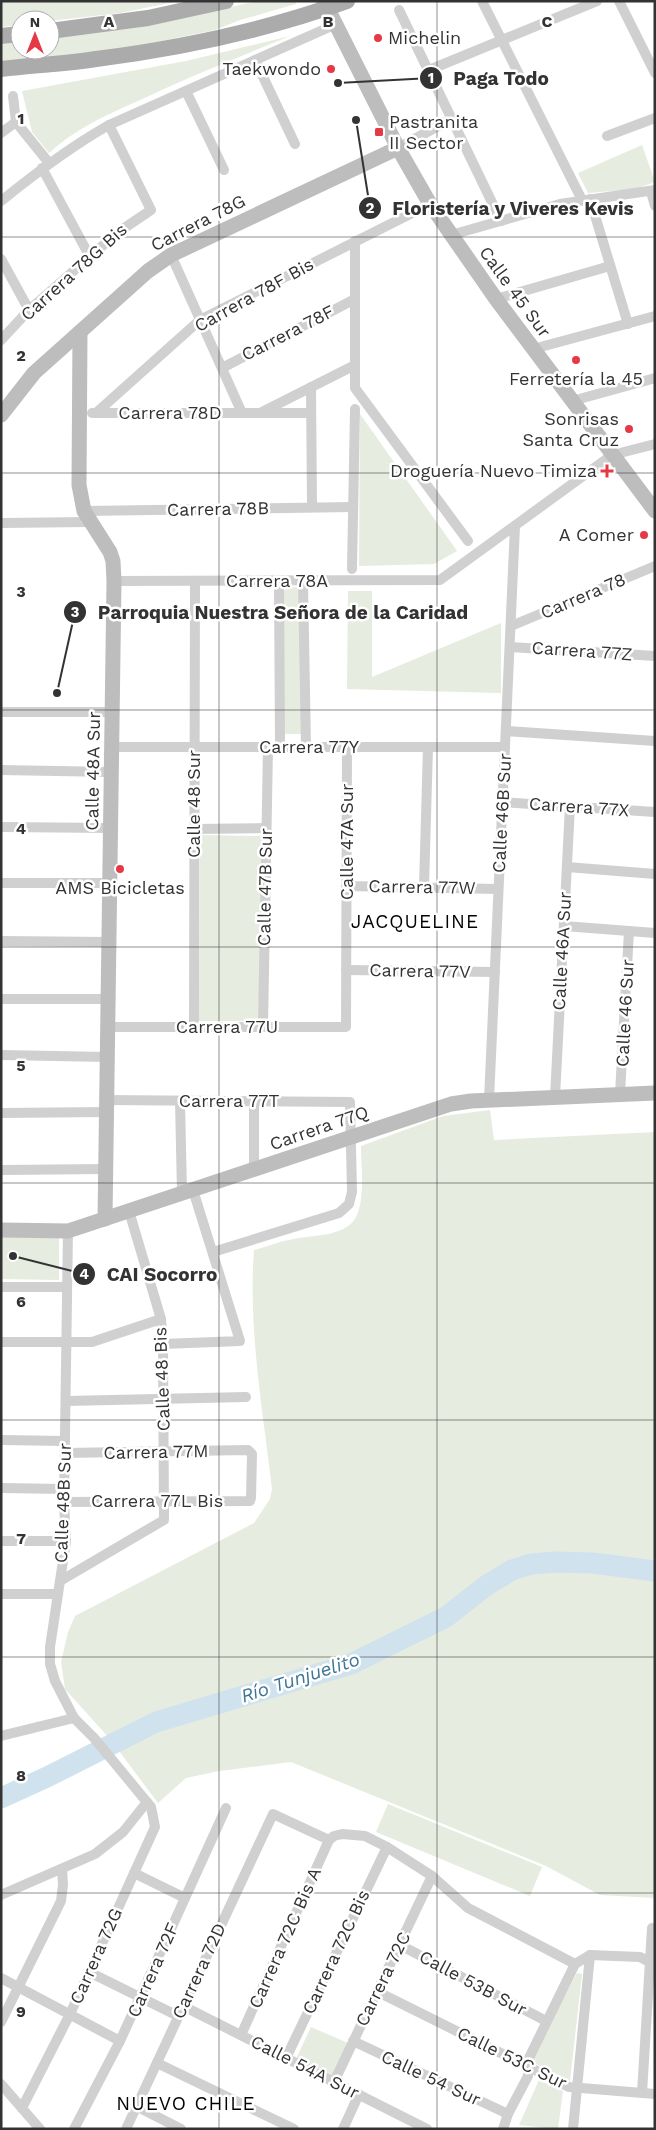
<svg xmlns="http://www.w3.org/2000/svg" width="656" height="2130" font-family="'Work Sans',sans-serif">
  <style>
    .green { fill: #e6ecdf }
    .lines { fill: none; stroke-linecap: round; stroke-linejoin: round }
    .river { stroke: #cfe2ee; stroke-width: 21 }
    .street { stroke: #d0d0d0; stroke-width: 10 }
    .secondary { stroke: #bdbdbd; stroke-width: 15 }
    .primary { stroke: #ababab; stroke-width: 16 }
    .grid { fill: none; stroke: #333; stroke-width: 1; stroke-opacity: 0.55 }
    .poi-dot { fill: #e63946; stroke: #fff; stroke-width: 2 }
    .labels { text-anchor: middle; stroke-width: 5; stroke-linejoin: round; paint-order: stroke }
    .poi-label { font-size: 18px; fill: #333; stroke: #fff; text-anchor: end }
    .street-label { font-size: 18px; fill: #333; stroke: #fff }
    .neighbourhood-label { font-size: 19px; letter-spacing: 1px; fill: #000; stroke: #fff }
    .water-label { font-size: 19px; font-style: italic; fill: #3f7597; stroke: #fff }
    .grid-label { font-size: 16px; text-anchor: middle; font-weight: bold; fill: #333; stroke: #fff; stroke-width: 5; stroke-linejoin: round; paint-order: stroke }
    .leader { fill: none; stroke: #333; stroke-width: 2 }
    .callout-dot { fill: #333; stroke: #fff; stroke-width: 2 }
    .mark-label { font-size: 15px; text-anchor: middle; font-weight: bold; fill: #fff }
    .callout-label { font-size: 19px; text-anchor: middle; font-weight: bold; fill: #333; stroke: #fff; stroke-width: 5; stroke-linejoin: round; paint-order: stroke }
  </style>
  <rect width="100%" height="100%" fill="#fff"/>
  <g class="green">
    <path d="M1 1H179L120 13 50 21 20 20V25L1 27Z"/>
    <path d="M257 1H296V4L240 20 215 30 152 43 88 54 1 62V44L20 42V50H50V38L141 27Z"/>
    <path d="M290 36C239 57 188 77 138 101 106 115 75 129 49 153L32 132 22 91 186 61Z"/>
    <path d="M642 145 655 182 635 189 588 193 578 173Z"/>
    <path d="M360 414 457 551 434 564 359 566Z"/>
    <path d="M300 587 302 734H284L282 588Z"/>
    <path d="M348 591H372V677L501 623V693L347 689Z"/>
    <path d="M200 835 262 836 260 1021H199Z"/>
    <path d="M490 1110 494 1140 655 1132V1898L600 1895 546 1866 291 1762 219 1771 186 1778 158 1803 110 1739 65 1689 61 1662 68 1632 75 1616 254 1523 270 1499 272 1489C263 1411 248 1329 254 1250 269 1246 284 1240 299 1238 317 1235 348 1236 357 1215 365 1195 361 1167 361 1146L443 1116Z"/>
    <path d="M1 1237 59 1238V1280L1 1279Z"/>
    <path d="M388 1804 542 1867 530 1896 376 1832Z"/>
    <path d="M577 1973 582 1974 570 2081 530 2061Z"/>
    <path d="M311 2027 348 2043 332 2078 295 2061Z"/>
    <path d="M539 2080 563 2091 558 2129 519 2125Z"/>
  </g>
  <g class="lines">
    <path class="river" d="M1 1798 47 1777 156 1722 351 1664 446 1617 487 1585 512 1570 531 1564 555 1562 593 1563 655 1571"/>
    <g class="street">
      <path d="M482 1 582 200"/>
      <path d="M619 1 655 73"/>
      <path d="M399 10 501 221"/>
      <path d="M255 60 295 144"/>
      <path d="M429 70 597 1"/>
      <path d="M186 91 224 170"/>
      <path d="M13 96 16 122 49 163"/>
      <path d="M1 133 16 122"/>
      <path d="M607 136 655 118"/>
      <path d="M398 148 451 119"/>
      <path d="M42 168 90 257"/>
      <path d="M651 192 655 206"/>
      <path d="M590 199 628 324"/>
      <path d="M1 201C36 173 70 147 109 125L334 25"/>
      <path d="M451 235 560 204 655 190"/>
      <path d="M355 241V388L468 541"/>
      <path d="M171 255 242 413"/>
      <path d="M1 259 29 310"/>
      <path d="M496 299 610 266"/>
      <path d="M1 340 29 310 117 233 151 210 109 125"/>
      <path d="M533 349 655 316"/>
      <path d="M222 368 355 299"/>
      <path d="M311 387 312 507"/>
      <path d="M572 401 655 378"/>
      <path d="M262 412 355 365"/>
      <path d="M92 413H311"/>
      <path d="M96 413 200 320 430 204"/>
      <path d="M84 511 353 507"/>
      <path d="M1 523 89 522"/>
      <path d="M352 569 355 409"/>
      <path d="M114 581 440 580 612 455 655 444"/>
      <path d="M279 581 280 747"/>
      <path d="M303 581 306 747"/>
      <path d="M511 626 655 566"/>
      <path d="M510 647 655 656"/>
      <path d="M1 712H113"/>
      <path d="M506 731 655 741"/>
      <path d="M112 747H505"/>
      <path d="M1 770 112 772"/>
      <path d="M502 802 655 812"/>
      <path d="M1 827 111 828"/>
      <path d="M194 829 266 828"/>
      <path d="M567 867 655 874"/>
      <path d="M1 883H110"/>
      <path d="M346 886 498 889"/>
      <path d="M424 887 428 747"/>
      <path d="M564 926 655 933"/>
      <path d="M1 941 109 942"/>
      <path d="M346 970 495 972"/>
      <path d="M1 999H109"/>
      <path d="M108 1027H346L347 747"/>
      <path d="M194 1027 195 581"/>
      <path d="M263 1027 268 747"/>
      <path d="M1 1055 108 1057"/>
      <path d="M620 1094 629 931"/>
      <path d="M555 1097 570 806"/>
      <path d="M107 1100 350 1102 352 1192 349 1204 339 1213 213 1252"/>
      <path d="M489 1100 515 526"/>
      <path d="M180 1101 182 1193"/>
      <path d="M254 1101V1169"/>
      <path d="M1 1113 107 1112"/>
      <path d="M1 1170 106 1169"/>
      <path d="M1 1287H67"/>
      <path d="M1 1342H92L161 1319"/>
      <path d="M163 1344 240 1341 193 1190"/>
      <path d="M66 1401 246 1397"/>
      <path d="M1 1440 65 1441"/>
      <path d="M1 1488 64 1489"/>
      <path d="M64 1502 250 1501 251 1498 252 1454 248 1450 65 1453"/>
      <path d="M1 1541H66"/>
      <path d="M60 1581 164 1520 163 1344 161 1319 129 1211"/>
      <path d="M1 1594H58"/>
      <path d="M1 1736 74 1718"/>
      <path d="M134 1873 185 1898"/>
      <path d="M1 1895 95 1854 123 1832 147 1802"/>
      <path d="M400 1945 546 2021"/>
      <path d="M89 1972 178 2016"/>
      <path d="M1 1978 120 2041"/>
      <path d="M378 1992 569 2087 655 2094"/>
      <path d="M183 2006 427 2129"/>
      <path d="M1 2022 61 1901 63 1885 62 1869"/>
      <path d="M241 2035 329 1840"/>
      <path d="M353 2041 508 2114"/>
      <path d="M286 2058 387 1847"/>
      <path d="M157 2063 294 2129"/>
      <path d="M334 2082 432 1876"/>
      <path d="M1 2084 40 2129"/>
      <path d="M642 2093 652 1928"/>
      <path d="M136 2106 181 2129"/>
      <path d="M22 2108 70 2014 155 1827 151 1807 94 1738 74 1718 55 1681 50 1664V1647L66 1541 64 1502 68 1231"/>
      <path d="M74 2129 120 2041 226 1808"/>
      <path d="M126 2129 273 1814 329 1840 334 1836 342 1834 365 1836 387 1847 432 1876 468 1908 575 1964 590 1955 640 1957 655 1965"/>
      <path d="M343 2129 359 2094"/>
      <path d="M503 2129 508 2114 528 2076V2060L575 1964"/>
      <path d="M573 2129 590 1955"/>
    </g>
    <g class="secondary">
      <path d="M324 1 398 148 430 204 496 299 655 511"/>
      <path d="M80 332 79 485 84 511 110 552 113 561 114 581 105 1219"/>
      <path d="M1 415 34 373 148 271 171 255 398 148"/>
      <path d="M1 1230 68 1231 451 1104 471 1101 655 1093"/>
    </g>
    <g class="primary">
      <path d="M50 31 148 18 226 1"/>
      <path d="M1 36 20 34"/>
      <path d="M1 69C33 65 65 64 96 59 181 48 267 30 347 1"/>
    </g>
  </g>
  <path class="grid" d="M219 1V2129M437 1V2129M1 237H655M1 473H655M1 710H655M1 947H655M1 1183H655M1 1420H655M1 1657H655M1 1893H655"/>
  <g class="poi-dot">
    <circle cx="378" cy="38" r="5"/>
    <circle cx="331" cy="69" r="5"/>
    <rect x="374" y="127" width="10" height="10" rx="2.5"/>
    <circle cx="576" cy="360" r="5"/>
    <circle cx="629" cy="429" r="5"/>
    <path d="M604.5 463.5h5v5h5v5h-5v5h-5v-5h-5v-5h5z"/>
    <circle cx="644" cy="535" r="5"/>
    <circle cx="120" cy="869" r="5"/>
  </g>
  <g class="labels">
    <g class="poi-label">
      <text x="388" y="44" text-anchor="start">Michelin</text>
      <text x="321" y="75">Taekwondo</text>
      <text x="389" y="128" text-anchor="start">Pastranita<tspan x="389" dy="21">II Sector</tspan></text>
      <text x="576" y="385" text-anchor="middle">Ferretería la 45</text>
      <text x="619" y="425">Sonrisas<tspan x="619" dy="21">Santa Cruz</tspan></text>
      <text x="597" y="477">Droguería Nuevo Timiza</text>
      <text x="634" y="541">A Comer</text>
      <text x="120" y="894" text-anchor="middle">AMS Bicicletas</text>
    </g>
    <g class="street-label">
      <text transform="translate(198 223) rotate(-27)" y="6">Carrera 78G</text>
      <text transform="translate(74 272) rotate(-42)" y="6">Carrera 78G Bis</text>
      <text transform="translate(515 292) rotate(54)" y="6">Calle 45 Sur</text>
      <text transform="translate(254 295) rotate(-29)" y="6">Carrera 78F Bis</text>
      <text transform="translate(288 333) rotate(-27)" y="6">Carrera 78F</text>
      <text x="170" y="419">Carrera 78D</text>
      <text transform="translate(218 509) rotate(-1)" y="6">Carrera 78B</text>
      <text x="277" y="587">Carrera 78A</text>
      <text transform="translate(583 596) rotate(-23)" y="6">Carrera 78</text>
      <text transform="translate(582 651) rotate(4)" y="6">Carrera 77Z</text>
      <text x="309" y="753">Carrera 77Y</text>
      <text transform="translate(93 771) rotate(-89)" y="6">Calle 48A Sur</text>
      <text transform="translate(194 804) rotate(-90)" y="6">Calle 48 Sur</text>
      <text transform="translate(579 807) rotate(4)" y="6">Carrera 77X</text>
      <text transform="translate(502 813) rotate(-87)" y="6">Calle 46B Sur</text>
      <text transform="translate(347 842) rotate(-90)" y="6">Calle 47A Sur</text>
      <text transform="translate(265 887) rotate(-89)" y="6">Calle 47B Sur</text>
      <text transform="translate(422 887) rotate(1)" y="6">Carrera 77W</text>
      <text transform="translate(562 951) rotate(-87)" y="6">Calle 46A Sur</text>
      <text transform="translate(420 971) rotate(1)" y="6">Carrera 77V</text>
      <text transform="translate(625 1013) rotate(-87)" y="6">Calle 46 Sur</text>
      <text x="227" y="1033">Carrera 77U</text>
      <text x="229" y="1107">Carrera 77T</text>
      <text transform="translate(319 1128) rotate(-19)" y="6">Carrera 77Q</text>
      <text transform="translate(162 1379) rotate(-92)" y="6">Calle 48 Bis</text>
      <text transform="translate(156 1452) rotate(-1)" y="6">Carrera 77M</text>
      <text x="157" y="1507">Carrera 77L Bis</text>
      <text transform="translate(63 1503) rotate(-88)" y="6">Calle 48B Sur</text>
      <text transform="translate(285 1938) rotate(-66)" y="6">Carrera 72C Bis A</text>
      <text transform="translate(336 1952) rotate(-65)" y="6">Carrera 72C Bis</text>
      <text transform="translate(96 1956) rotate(-66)" y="6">Carrera 72G</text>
      <text transform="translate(153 1970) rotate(-66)" y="6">Carrera 72F</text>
      <text transform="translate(199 1971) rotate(-65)" y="6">Carrera 72D</text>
      <text transform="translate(383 1979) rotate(-64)" y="6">Carrera 72C</text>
      <text transform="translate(473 1983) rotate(28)" y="6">Calle 53B Sur</text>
      <text transform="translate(512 2058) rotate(26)" y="6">Calle 53C Sur</text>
      <text transform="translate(305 2067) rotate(27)" y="6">Calle 54A Sur</text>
      <text transform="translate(431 2078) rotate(25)" y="6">Calle 54 Sur</text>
    </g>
    <g class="neighbourhood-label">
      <text x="415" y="928">JACQUELINE</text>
      <text x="186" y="2110">NUEVO CHILE</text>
    </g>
    <g class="water-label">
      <text transform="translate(300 1677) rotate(-18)" y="7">Río Tunjuelito</text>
    </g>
  </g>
  <g class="grid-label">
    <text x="109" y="27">A</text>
    <text x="328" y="27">B</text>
    <text x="547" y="27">C</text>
    <text x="21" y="124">1</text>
    <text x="21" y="361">2</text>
    <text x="21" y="597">3</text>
    <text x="21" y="834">4</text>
    <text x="21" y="1071">5</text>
    <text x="21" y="1307">6</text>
    <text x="21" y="1544">7</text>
    <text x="21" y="1781">8</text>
    <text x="21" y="2017">9</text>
  </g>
  <path class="leader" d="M338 83L431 78M356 120L370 208M57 693L75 612M13 1256L84 1274"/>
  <g class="callout-dot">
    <circle cx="338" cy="83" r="5"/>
    <circle cx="356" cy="120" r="5"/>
    <circle cx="57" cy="693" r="5"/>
    <circle cx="13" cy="1256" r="5"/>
    <circle cx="431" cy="78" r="12"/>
    <circle cx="370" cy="208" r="12"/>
    <circle cx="75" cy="612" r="12"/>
    <circle cx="84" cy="1274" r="12"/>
  </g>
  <g class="mark-label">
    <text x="431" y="83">1</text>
    <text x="370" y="213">2</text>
    <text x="75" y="617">3</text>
    <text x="84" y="1279">4</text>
  </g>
  <g class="callout-label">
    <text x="501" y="85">Paga Todo</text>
    <text x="513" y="215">Floristería y Viveres Kevis</text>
    <text x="283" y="619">Parroquia Nuestra Señora de la Caridad</text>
    <text x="162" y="1281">CAI Socorro</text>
  </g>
  <rect width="656" height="2130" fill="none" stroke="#333333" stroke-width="5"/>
  <g transform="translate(35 35)"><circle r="24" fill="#ffffff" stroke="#adadad"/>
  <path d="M0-4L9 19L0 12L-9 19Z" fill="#e63946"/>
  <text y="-8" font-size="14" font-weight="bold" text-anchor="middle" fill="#333333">N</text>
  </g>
</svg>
